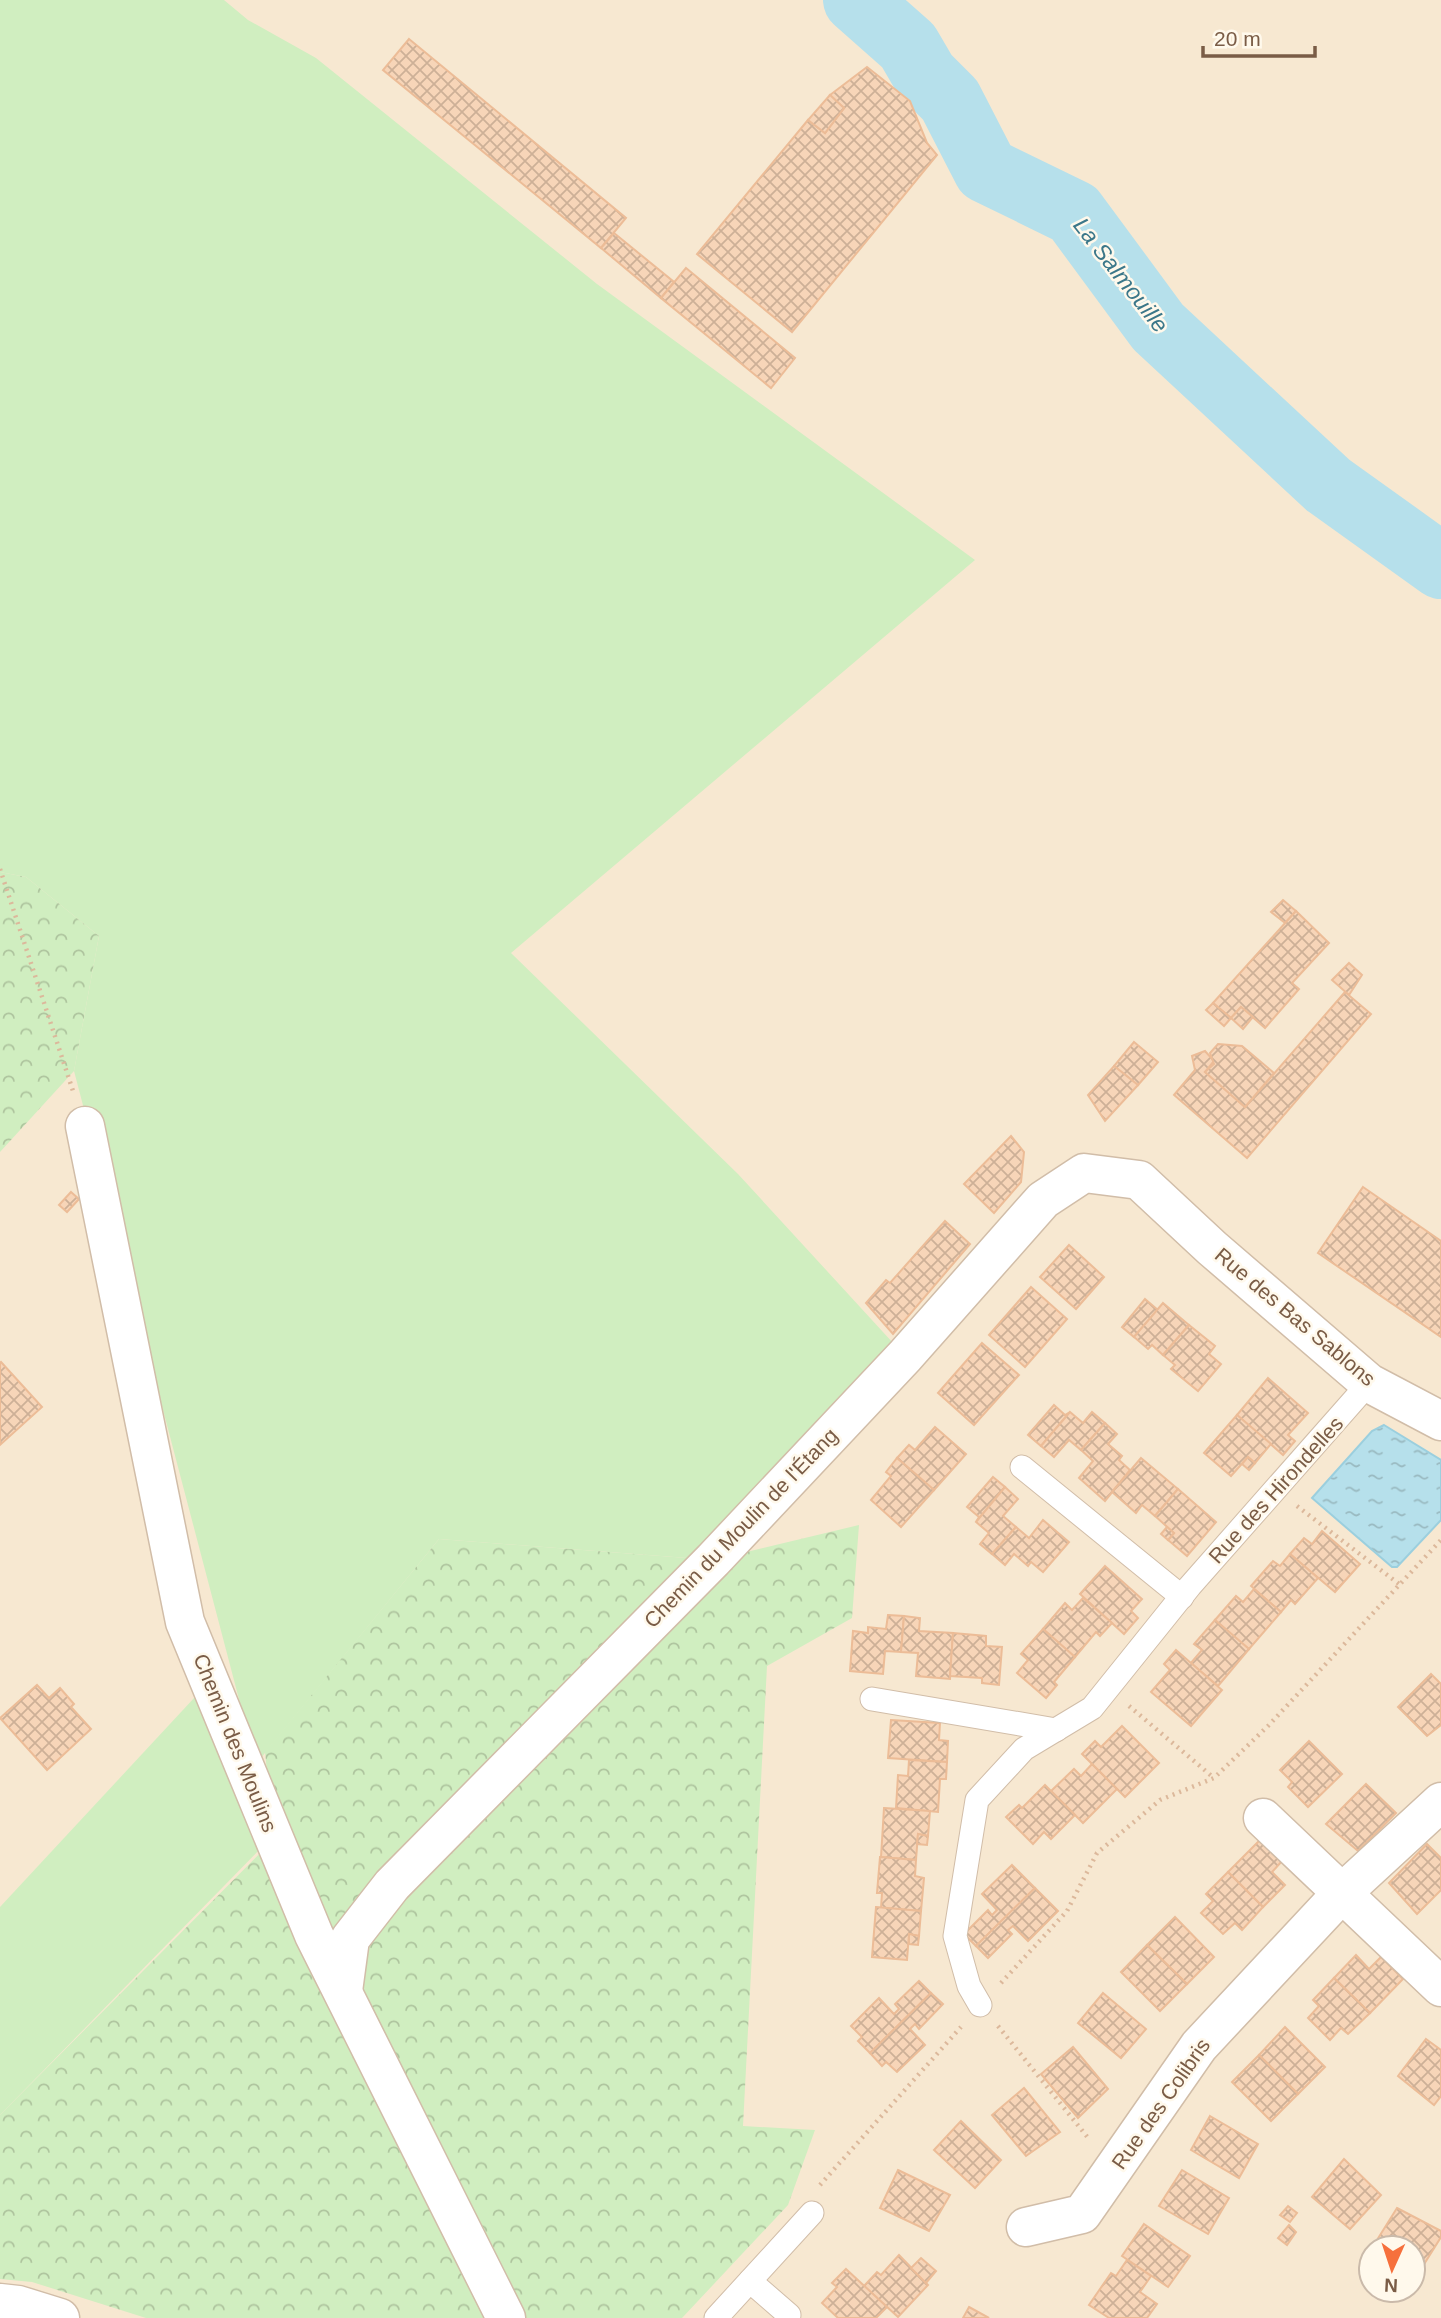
<svg xmlns="http://www.w3.org/2000/svg" width="1441" height="2318" font-family="Arial,sans-serif">
  <style>
    .residential { fill: #f7e8d1; fill-rule: evenodd }
    .grass { fill: #d0eec0 }
    .forest { fill: url(#forest-crowns) }
    .water { fill: url(#water-ripples); stroke: #9bcfde; stroke-width: 2 }
    .lines { fill: none; stroke-linecap: round; stroke-linejoin: round }
    .river { stroke: #b6e0eb; stroke-width: 66 }
    .building { fill: url(#building-cross-hatch); stroke: #ecbc97; stroke-width: 2 }
    .service-casing { stroke: #d1bda8; stroke-width: 25 }
    .minor-casing { stroke: #d1bda8; stroke-width: 41 }
    .tertiary-casing { stroke: #d1bda8; stroke-width: 41 }
    .path { stroke: #dcb89b; stroke-width: 4.5; stroke-dasharray: 2 5; stroke-linecap: butt }
    .service { stroke: #fff; stroke-width: 23 }
    .minor { stroke: #fff; stroke-width: 38 }
    .tertiary { stroke: #fff; stroke-width: 38 }
    .labels { text-anchor: middle; stroke-width: 5; stroke-linejoin: round; paint-order: stroke }
    .street-label { font-size: 21px; fill: #7a5c46; stroke: #fff9ec }
    .water-label { font-size: 23px; font-style: italic; fill: #3b7789; stroke: #fff9ec }
  </style>
  <defs>
    <pattern id="forest-crowns" width="20" height="18" patternUnits="userSpaceOnUse" patternTransform="scale(1.75)"><rect width="20" height="18" fill="#d0eec0"/><path d="M2 6a3 3 0 1 1 6 0M12 15a3 3 0 1 1 6 0" fill="none" stroke="#aec49e"/></pattern>
    <pattern id="water-ripples" width="26" height="14" patternUnits="userSpaceOnUse" patternTransform="scale(1.75)"><rect width="26" height="14" fill="#b6e0eb"/><path d="M2 4q2-2 4 0t4 0M15 11q2-2 4 0t4 0" fill="none" stroke="#99b9c0"/></pattern>
    <pattern id="building-cross-hatch" width="8" height="8" patternUnits="userSpaceOnUse" patternTransform="scale(1.75)"><rect width="8" height="8" fill="#f7d5b8"/><path d="M0 0l8 8M0 8l8-8" fill="none" stroke="#cdb097"/></pattern>
  </defs>
  <rect width="100%" height="100%" fill="#fff6e4"/>
  <path class="residential" d="M0 0H1441V2318H0ZM1371 2248H1413V2290H1371Z"/>
  <g class="grass">
    <path d="M0 0H224L248 20 316 58 597 284 975 560 511 953 738 1174 905 1356 713 1560 439 1539 256 1764 74 1071 99 936 26 877 0 872Z"/>
    <path d="M195 1697 266 1843 0 2115V1907Z"/>
  </g>
  <g class="forest">
    <path d="M0 872 26 877 99 936 74 1071 0 1152Z"/>
    <path d="M859 1525 852 1618 767 1666 743 2126 815 2130 788 2205 682 2318H146L32 2282 0 2279V2115L274 1839 265 1752 439 1539 713 1560Z"/>
  </g>
  <path class="water" d="M1384 1425 1441 1460V1520L1397 1567H1392L1312 1498 1372 1431Z"/>
  <g class="lines">
    <path class="river" d="M856 0 908 46 925 75 950 100 986 170 1074 213 1158 327 1328 485 1441 566"/>
  </g>
  <g class="building">
    <path d="M409 39 626 218 601 248 383 70Z"/>
    <path d="M867 67 910 101 927 143 937 155 792 332 697 254 808 120 825 133 844 108 830 95Z"/>
    <path d="M830 95 844 108 825 133 808 120Z"/>
    <path d="M614 233 674 282 661 298 601 248Z"/>
    <path d="M686 268 795 358 771 388 661 298Z"/>
    <path d="M1283 900 1296 911 1285 923 1271 912Z"/>
    <path d="M1296 911 1329 943 1292 983 1299 989 1265 1028 1241 1007 1231 1018 1213 1003Z"/>
    <path d="M1349 963 1362 975 1349 995 1332 980Z"/>
    <path d="M1345 992 1371 1014 1247 1158 1174 1095 1195 1070 1192 1056 1205 1051 1214 1061 1205 1072 1245 1107Z"/>
    <path d="M1213 1003 1231 1018 1224 1026 1206 1010Z"/>
    <path d="M1241 1007 1253 1017 1243 1029 1231 1018Z"/>
    <path d="M1134 1042 1158 1062 1138 1085 1114 1066Z"/>
    <path d="M1218 1044 1242 1046 1274 1073 1245 1107 1205 1072 1214 1064 1210 1053Z"/>
    <path d="M1114 1066 1138 1085 1105 1121 1088 1095Z"/>
    <path d="M1011 1136 1024 1152 1021 1182 994 1213 964 1184Z"/>
    <path d="M1363 1187 1441 1241V1337L1318 1253Z"/>
    <path d="M71 1192 79 1199 67 1212 59 1205Z"/>
    <path d="M945 1221 970 1244 893 1334 866 1303 886 1280 890 1283Z"/>
    <path d="M1069 1245 1104 1277 1076 1309 1040 1277Z"/>
    <path d="M1031 1287 1067 1319 1025 1367 989 1335Z"/>
    <path d="M1145 1299 1158 1310 1134 1337 1122 1327Z"/>
    <path d="M1163 1303 1189 1325 1163 1355 1152 1345 1148 1349 1134 1337Z"/>
    <path d="M1189 1325 1215 1346 1209 1354 1221 1364 1198 1391 1171 1369 1175 1365 1163 1355Z"/>
    <path d="M982 1343 1019 1375 974 1425 938 1393Z"/>
    <path d="M1 1362 42 1407 0 1445V1363Z"/>
    <path d="M1268 1378 1308 1413 1288 1435 1295 1441 1283 1455 1237 1415Z"/>
    <path d="M1054 1405 1065 1415 1070 1412 1041 1446 1028 1435Z"/>
    <path d="M1070 1412 1083 1423 1092 1412 1105 1423 1081 1450 1069 1440 1054 1457 1041 1446Z"/>
    <path d="M1237 1415 1271 1444 1255 1463 1248 1457 1231 1476 1204 1453Z"/>
    <path d="M1105 1423 1117 1434 1108 1444 1122 1456 1119 1460 1130 1470 1105 1501 1079 1478 1093 1461 1081 1450Z"/>
    <path d="M935 1427 966 1454 934 1490 897 1458 909 1445 915 1450Z"/>
    <path d="M1248 1457 1255 1463 1249 1470 1242 1464Z"/>
    <path d="M897 1458 934 1490 901 1527 871 1500 891 1476 886 1472Z"/>
    <path d="M1141 1458 1178 1489 1155 1516 1142 1505 1136 1513 1112 1492Z"/>
    <path d="M993 1477 1005 1487 976 1522 979 1517 967 1507Z"/>
    <path d="M1005 1487 1018 1499 1003 1516 1016 1527 992 1554 980 1544 989 1533 976 1522Z"/>
    <path d="M1178 1489 1216 1522 1187 1556 1168 1540 1174 1533 1155 1516Z"/>
    <path d="M1043 1520 1069 1542 1043 1572 1031 1562 1028 1566 1014 1554 1005 1565 992 1554 1016 1527 1029 1538Z"/>
    <path d="M1167 1527 1174 1533 1168 1540 1161 1534Z"/>
    <path d="M1322 1531 1360 1564 1335 1592 1290 1554 1304 1538 1312 1544Z"/>
    <path d="M1290 1554 1318 1578 1295 1604 1291 1600 1281 1612 1251 1586 1273 1561 1280 1566Z"/>
    <path d="M1105 1566 1142 1599 1131 1611 1138 1618 1124 1634 1080 1594Z"/>
    <path d="M1254 1589 1281 1612 1249 1649 1215 1620 1236 1596 1243 1602Z"/>
    <path d="M1083 1598 1112 1623 1100 1636 1096 1632 1075 1657 1043 1629 1065 1603 1072 1610Z"/>
    <path d="M888 1615 904 1616 901 1652 885 1651 883 1674 850 1671 853 1631 868 1633V1627L886 1629Z"/>
    <path d="M904 1616 920 1618 919 1631 953 1633 950 1679 916 1676 918 1653 901 1652Z"/>
    <path d="M1215 1620 1249 1649 1218 1686 1191 1663 1202 1650 1194 1644Z"/>
    <path d="M1043 1629 1075 1657 1054 1682 1057 1685 1046 1698 1017 1673 1028 1660 1021 1654Z"/>
    <path d="M953 1633 986 1636V1646L1002 1647 999 1685 982 1683V1678L950 1676Z"/>
    <path d="M1176 1650 1222 1690 1191 1726 1151 1692 1170 1670 1164 1664Z"/>
    <path d="M1431 1674 1441 1684V1725L1427 1736 1398 1707Z"/>
    <path d="M37 1685 49 1698 60 1688 74 1704 71 1707 91 1729 47 1770 0 1718Z"/>
    <path d="M891 1720 940 1723 939 1740 948 1741 947 1762 888 1758Z"/>
    <path d="M1122 1726 1159 1763 1125 1797 1082 1754 1095 1741 1101 1747Z"/>
    <path d="M1309 1741 1342 1774 1308 1807 1288 1787 1292 1782 1280 1770Z"/>
    <path d="M909 1760 947 1762 946 1779H940L938 1812 896 1808 898 1775 908 1776Z"/>
    <path d="M1092 1764 1117 1789 1083 1823 1051 1791 1074 1769 1081 1776Z"/>
    <path d="M1366 1784 1396 1813 1358 1851 1326 1824Z"/>
    <path d="M1045 1785 1075 1815 1051 1839 1044 1832 1033 1844 1006 1817 1019 1805 1022 1808Z"/>
    <path d="M884 1808 930 1811 928 1836 918 1834 916 1860 881 1857Z"/>
    <path d="M918 1834 928 1836 927 1845 917 1844Z"/>
    <path d="M1261 1839 1283 1860 1272 1872 1285 1885 1263 1907 1228 1872Z"/>
    <path d="M1427 1844 1441 1858V1890L1417 1914 1389 1883Z"/>
    <path d="M880 1857 916 1860 915 1876 924 1878 921 1911 881 1908 882 1893H877Z"/>
    <path d="M1012 1865 1035 1888 976 1946 964 1934 988 1910 992 1915 997 1910 982 1894Z"/>
    <path d="M1228 1872 1263 1907 1242 1930 1235 1923 1223 1934 1201 1913 1213 1901 1206 1894Z"/>
    <path d="M1035 1888 1058 1911 1028 1941 1013 1926 1008 1930 1012 1934 988 1958 976 1946Z"/>
    <path d="M876 1907 921 1911 919 1936 909 1934 907 1960 872 1957Z"/>
    <path d="M1175 1917 1214 1957 1187 1984 1147 1945Z"/>
    <path d="M909 1934 919 1936 918 1945 909 1944Z"/>
    <path d="M1147 1945 1187 1984 1160 2011 1121 1972Z"/>
    <path d="M1356 1955 1369 1969 1381 1957 1403 1979 1370 2013 1334 1978Z"/>
    <path d="M1334 1978 1370 2013 1348 2034 1341 2028 1330 2040 1308 2018 1319 2006 1313 2000Z"/>
    <path d="M919 1981 931 1993 870 2053 858 2041 862 2037 851 2026 879 1998 894 2014 899 2009 895 2004Z"/>
    <path d="M931 1993 943 2004 919 2029 915 2024 910 2029 925 2045 897 2072 886 2062 882 2066 870 2053Z"/>
    <path d="M1103 1993 1146 2029 1121 2058 1078 2023Z"/>
    <path d="M1285 2027 1325 2067 1298 2094 1259 2055Z"/>
    <path d="M1426 2039 1441 2050V2096L1434 2105 1398 2076Z"/>
    <path d="M1073 2047 1108 2089 1078 2118 1041 2074Z"/>
    <path d="M1259 2055 1298 2094 1271 2121 1232 2082Z"/>
    <path d="M1024 2088 1060 2132 1026 2156 992 2115Z"/>
    <path d="M1210 2116 1258 2144 1239 2178 1191 2150Z"/>
    <path d="M961 2121 1001 2160 975 2188 934 2150Z"/>
    <path d="M1344 2159 1381 2195 1350 2229 1312 2197Z"/>
    <path d="M898 2170 950 2195 929 2231 880 2208Z"/>
    <path d="M1182 2170 1229 2198 1208 2234 1159 2206Z"/>
    <path d="M1288 2206 1297 2213 1290 2222 1280 2215Z"/>
    <path d="M1397 2208 1441 2231V2237L1416 2277 1413 2275V2248H1372Z"/>
    <path d="M1144 2224 1190 2256 1168 2287 1122 2256Z"/>
    <path d="M1289 2225 1296 2232 1287 2245 1278 2238Z"/>
    <path d="M899 2255 928 2285 898 2317 864 2286 877 2272 881 2275Z"/>
    <path d="M921 2258 936 2271 926 2283 911 2268Z"/>
    <path d="M1127 2260 1151 2276 1140 2292 1157 2304 1147 2318H1109L1089 2305 1111 2273 1116 2276Z"/>
    <path d="M846 2269 887 2307 876 2318H838L822 2303 837 2287 832 2283Z"/>
    <path d="M969 2307 989 2318H963Z"/>
  </g>
  <g class="lines">
    <g class="service-casing">
      <g id="service">
        <path d="M1022 1467 1182 1597"/>
        <path d="M872 1699 1056 1730"/>
        <path d="M980 2005 969 1986 955 1936 977 1800 1024 1749 1092 1708 1190 1586 1369 1383"/>
        <path d="M750 2281 789 2315"/>
        <path d="M716 2318 812 2213"/>
      </g>
    </g>
    <g class="minor-casing">
      <g id="minor">
        <path d="M85 1126 185 1622 314 1935 506 2318"/>
        <path d="M1263 1818 1441 1987"/>
        <path d="M343 1991 350 1939 392 1885 713 1560 905 1356 1043 1200 1084 1173 1139 1180 1212 1248 1369 1383 1441 1421"/>
        <path d="M1026 2227 1082 2214 1199 2046 1341 1894 1441 1802"/>
      </g>
    </g>
    <g class="tertiary-casing">
      <path id="tertiary" d="M0 2303 18 2305 60 2318"/>
    </g>
    <g class="path">
      <path d="M0 869 73 1091"/>
      <path d="M1297 1506 1399 1584"/>
      <path d="M1129 1706 1214 1778"/>
      <path d="M1001 1983 1067 1911 1097 1853 1160 1800 1214 1778 1269 1725 1441 1540"/>
      <path d="M998 2026 1089 2139"/>
      <path d="M820 2185 961 2027"/>
    </g>
    <use href="#service" class="service"/>
    <use href="#minor" class="minor"/>
    <use href="#tertiary" class="tertiary"/>
  </g>
  <g class="labels">
    <g class="street-label">
      <text transform="translate(1295 1317) rotate(40)" y="7">Rue des Bas Sablons</text>
      <text transform="translate(1276 1490) rotate(-48)" y="7">Rue des Hirondelles</text>
      <text transform="translate(741 1528) rotate(-46)" y="7">Chemin du Moulin de l'Étang</text>
      <text transform="translate(235 1743) rotate(68)" y="7">Chemin des Moulins</text>
      <text transform="translate(1161 2104) rotate(-55)" y="7">Rue des Colibris</text>
    </g>
    <g class="water-label">
      <text transform="translate(1121 275) rotate(52)" y="8">La Salmouille</text>
    </g>
  </g>
  <g transform="translate(1392 2269) rotate(183)"><circle r="33" fill="#fff9ec" stroke="#cabaaa" stroke-width="2"/>
  <path d="M0-5L12 26L0 18L-12 26Z" fill="#f6703c"/>
  <text y="-10" font-size="19" font-weight="bold" text-anchor="middle" fill="#7a5c46">N</text>
  </g>
  <path d="M1203 46v10h112v-10" fill="none" stroke="#7a5c46" stroke-width="3.5"/>
  <text x="1214" y="46" font-size="21" fill="#7a5c46" stroke="#fff9ec" stroke-width="5" paint-order="stroke">20 m</text>
</svg>
